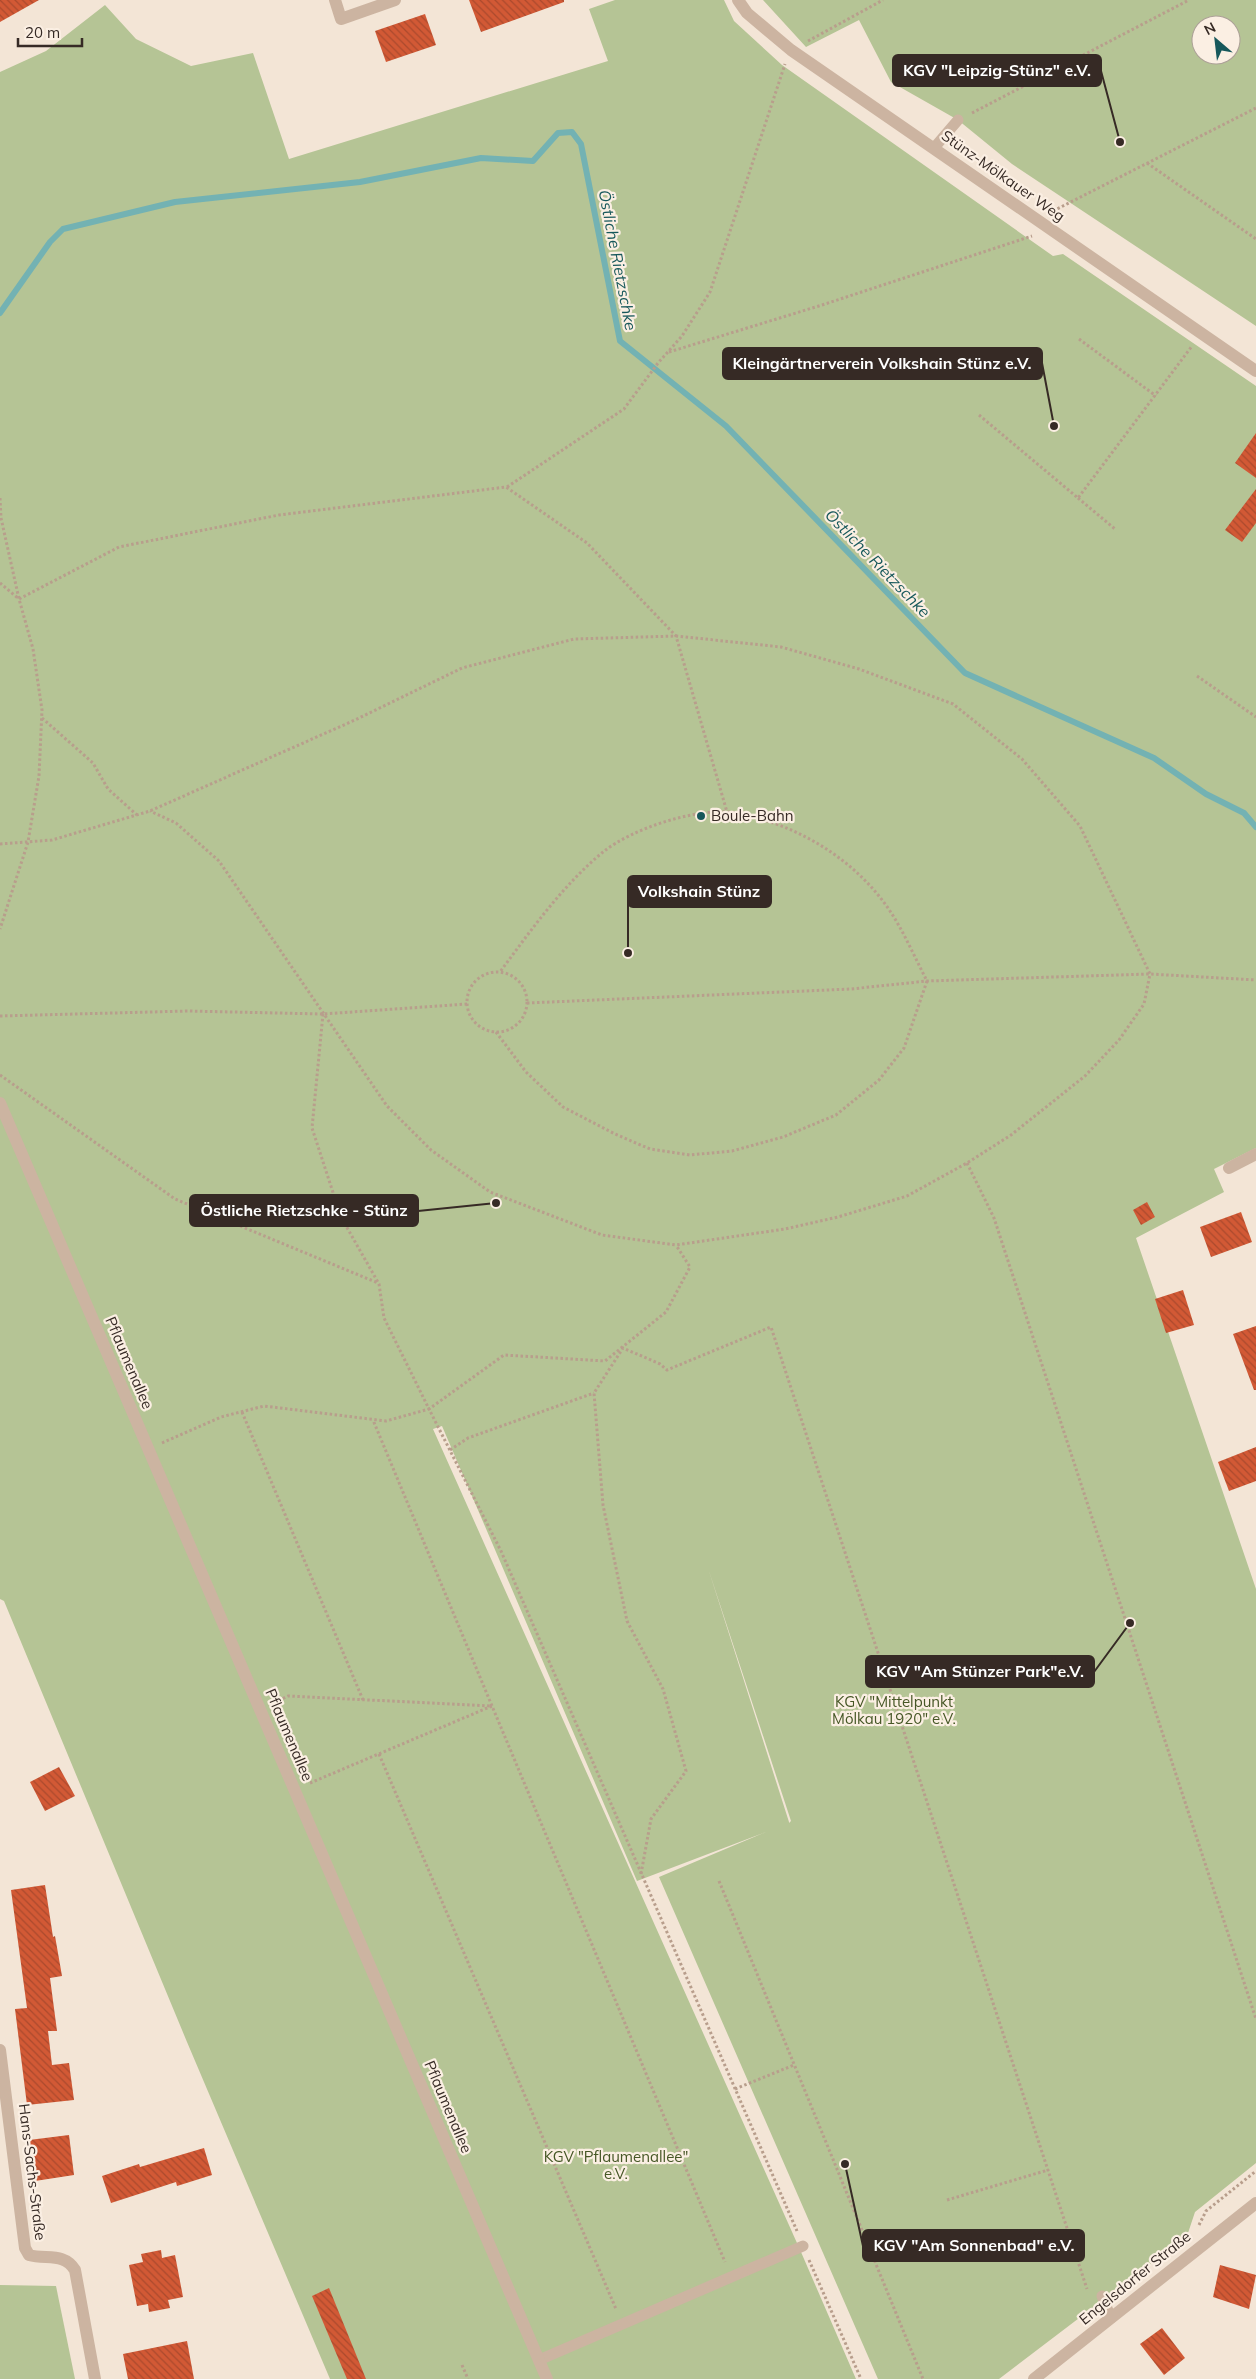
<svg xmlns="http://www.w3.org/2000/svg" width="1256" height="2379" font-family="Mulish,sans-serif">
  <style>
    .green { fill: #b5c495; fill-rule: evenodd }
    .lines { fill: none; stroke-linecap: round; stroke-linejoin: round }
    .stream { stroke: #73b2b3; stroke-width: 6 }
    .building { fill: url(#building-back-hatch) }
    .path { stroke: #b89e8c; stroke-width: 3; stroke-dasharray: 2.5 2.5; stroke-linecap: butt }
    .service { stroke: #ccb4a1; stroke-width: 11 }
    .minor { stroke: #ccb4a1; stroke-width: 12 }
    .tertiary { stroke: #ccb4a1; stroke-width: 12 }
    .poi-dot { fill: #17585b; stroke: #fbefe3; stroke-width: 2 }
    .labels { text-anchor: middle; stroke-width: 4.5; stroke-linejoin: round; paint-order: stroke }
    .street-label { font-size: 15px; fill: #362a25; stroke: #fbefe3 }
    .poi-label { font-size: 15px; fill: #362a25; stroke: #fbefe3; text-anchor: start }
    .park-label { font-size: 15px; fill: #465726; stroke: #fbefe3 }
    .water-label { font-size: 16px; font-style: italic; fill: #17585b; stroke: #fbefe3 }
    .leader { fill: none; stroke: #362a25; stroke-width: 2 }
    .callout-dot { fill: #362a25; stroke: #fbefe3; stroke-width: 2 }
    .callout { fill: #362a25; stroke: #362a25; stroke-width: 2 }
    .callout-label { font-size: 16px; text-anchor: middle; font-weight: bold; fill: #fff }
  </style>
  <defs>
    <pattern id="building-back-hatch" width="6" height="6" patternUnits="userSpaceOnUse" patternTransform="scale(1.25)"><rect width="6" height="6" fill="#d25935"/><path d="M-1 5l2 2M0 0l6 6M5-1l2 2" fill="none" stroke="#ab4a2d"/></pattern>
  </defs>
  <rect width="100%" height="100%" fill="#f3e5d6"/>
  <g class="green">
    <path d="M615 0H724L734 21 782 65 1053 256 1063 254 1256 386V1148L1214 1169 1224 1192 1136 1238 1256 1589V2163L1195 2212 1187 2236 999 2379H878L659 1877 766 1832 637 1881 442 1426 433 1429 801 2252 856 2379H330L187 2042 4 1601 0 1599V72L46 51 105 5 136 39 191 66 253 53 289 159 608 61 589 9ZM708 1568 791 1821 789 1823V1822Z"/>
    <path d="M763 0H1256V326L1012 164 958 120 891 82 859 20 806 47ZM1201 25H1231V55H1201Z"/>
    <path d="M0 2285 56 2286 75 2379H0Z"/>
  </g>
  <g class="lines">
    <path class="stream" d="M0 313 50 242 63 229 175 202 360 182 481 158 533 161 558 133 572 132 581 144 620 341 726 426 965 673 1154 758 1206 794 1244 813 1256 827"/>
  </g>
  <g class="building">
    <path d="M0 0H39L0 22Z"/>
    <path d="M469 0H564V2L481 32Z"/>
    <path d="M425 14 436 45 386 62 375 31Z"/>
    <path d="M1256 433V478L1235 463Z"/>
    <path d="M1256 489V523L1242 542 1225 530Z"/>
    <path d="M1147 1202 1155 1217 1141 1225 1133 1210Z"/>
    <path d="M1241 1212 1252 1242 1211 1257 1200 1227Z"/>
    <path d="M1183 1290 1194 1325 1166 1333 1155 1299Z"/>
    <path d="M1256 1326V1390H1254L1233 1334Z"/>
    <path d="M1256 1447V1481L1229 1491 1218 1462Z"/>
    <path d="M59 1767 75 1796 45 1811 30 1782Z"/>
    <path d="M45 1885 53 1937 55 1936 62 1976 50 1978 57 2031H48L52 2065 69 2063 74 2100 27 2105 15 2009 27 2008 11 1890Z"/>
    <path d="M69 2135 74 2175 35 2181 29 2140Z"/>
    <path d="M204 2148 212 2175 177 2186 176 2182 111 2203 102 2176 139 2164 140 2167Z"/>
    <path d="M161 2250 162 2258 175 2255 183 2297 168 2300 170 2308 149 2312 148 2304 137 2306 129 2265 143 2262 141 2254Z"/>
    <path d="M1220 2265 1256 2275 1249 2309 1213 2297Z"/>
    <path d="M329 2288 366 2379H347L312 2296Z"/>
    <path d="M1162 2328 1185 2358 1164 2375 1140 2344Z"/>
    <path d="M187 2341 194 2379H128L123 2354Z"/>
  </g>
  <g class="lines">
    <g class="path">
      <path d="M808 41 883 0"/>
      <path d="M972 113 1189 0"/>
      <path d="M1147 163 1256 239"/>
      <path d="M1053 211 1256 108"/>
      <path d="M1079 339 1156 396"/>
      <path d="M669 352 822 305 1032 236"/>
      <path d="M979 415 1078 498 1192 346"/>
      <path d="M507 487 624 409 658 363 682 336 710 292 785 64"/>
      <path d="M0 498 1 518 19 599 33 649 42 710 39 776 28 842 0 929"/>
      <path d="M1078 498 1115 529"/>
      <path d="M0 583 19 599 119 547 279 515 506 487 587 543 676 636 727 812"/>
      <path d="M1197 676 1256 717"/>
      <path d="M42 718 93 763 108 789 137 815"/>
      <path d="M0 844 52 840 150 811 355 720 462 668 574 639 676 636 781 647 859 669 953 704 1022 759 1080 826 1150 974 1144 1004 1119 1040 1085 1076 1011 1135 967 1163 907 1196 838 1217 785 1229 676 1245 602 1235 490 1192 431 1150 387 1106 219 861 176 823 150 811"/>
      <circle cx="497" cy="1002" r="30"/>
      <path d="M527 1003 851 989 927 981 1150 974 1256 980"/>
      <path d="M323 1014 312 1128 341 1217 379 1284 384 1318 429 1409 504 1355 605 1361 666 1312 690 1267 676 1245"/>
      <path d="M0 1016 188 1011 323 1014 467 1004"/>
      <path d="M496 1032 526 1072 563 1107 615 1134 650 1149 690 1155 732 1151 783 1137 836 1115 879 1080 904 1048 927 981C915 958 904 932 890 911 858 863 805 829 749 816 742 815 734 812 727 812 690 810 632 829 603 852 563 885 531 930 500 972"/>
      <path d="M0 1075 175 1199 378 1283"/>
      <path d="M967 1163 994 1218 1256 2019"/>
      <path d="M242 1412 363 1700"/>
      <path d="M162 1443 221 1417 264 1406 386 1421 429 1409 501 1551 797 2231"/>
      <path d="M450 1450 468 1438 594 1393"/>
      <path d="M274 1703 288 1696 492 1706 373 1420"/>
      <path d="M379 1754 616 2309"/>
      <path d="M310 1783 492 1706 725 2262"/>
      <path d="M641 1874 651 1819 686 1771 663 1689 627 1621 603 1505 594 1393 623 1348 660 1364 667 1370 771 1327 1087 2289"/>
      <path d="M719 1881 923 2379"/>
      <path d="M735 2089 794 2065"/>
      <path d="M947 2200 1048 2170"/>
      <path d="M1199 2225 1206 2211 1256 2171"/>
      <path d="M809 2260 861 2379"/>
      <path d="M462 2365 468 2379"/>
    </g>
    <g class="service">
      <path d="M934 148 958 120"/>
      <path d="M1102 2296 1111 2318"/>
      <path d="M539 2360 803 2246"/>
    </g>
    <g class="minor">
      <path d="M335 0 341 19 395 0"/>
      <path d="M738 0 747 13 791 50 1256 371"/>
      <path d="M0 1103 547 2379"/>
      <path d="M1229 1168 1256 1154"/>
      <path d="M0 2050 25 2248 29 2255C46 2260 64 2252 75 2270L95 2379"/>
    </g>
    <path class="tertiary" d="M1034 2379 1256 2203"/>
  </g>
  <circle class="poi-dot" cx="701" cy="816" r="5"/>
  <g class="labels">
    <g class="street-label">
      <text transform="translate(1003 176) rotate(35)" y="5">Stünz-Mölkauer Weg</text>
      <text transform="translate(129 1363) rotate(67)" y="5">Pflaumenallee</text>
      <text transform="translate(289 1735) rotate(67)" y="5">Pflaumenallee</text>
      <text transform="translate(448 2107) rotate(67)" y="5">Pflaumenallee</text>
      <text transform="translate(32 2172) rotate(83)" y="5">Hans-Sachs-Straße</text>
      <text transform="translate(1135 2278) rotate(-39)" y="5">Engelsdorfer Straße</text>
    </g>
    <g class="poi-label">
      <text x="711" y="821">Boule-Bahn</text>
    </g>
    <g class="park-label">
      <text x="894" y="1707">KGV "Mittelpunkt<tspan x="894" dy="17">Mölkau 1920" e.V.</tspan></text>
      <text x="616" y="2162">KGV "Pflaumenallee"<tspan x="616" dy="17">e.V.</tspan></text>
    </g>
    <g class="water-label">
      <text transform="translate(618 260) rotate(79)" y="6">Östliche Rietzschke</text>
      <text transform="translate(878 563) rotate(46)" y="6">Östliche Rietzschke</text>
    </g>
  </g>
  <path class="leader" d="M1120 142L1101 71M1054 426L1042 363M628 953L628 891M496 1203L418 1211M1130 1623L1094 1672M845 2164L863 2246"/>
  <g class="callout-dot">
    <circle cx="1120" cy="142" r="5"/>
    <circle cx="1054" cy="426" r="5"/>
    <circle cx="628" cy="953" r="5"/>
    <circle cx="496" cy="1203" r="5"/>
    <circle cx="1130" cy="1623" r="5"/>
    <circle cx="845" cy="2164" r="5"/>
  </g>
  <g class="callout">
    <rect x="893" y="55" width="208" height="31" rx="5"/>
    <rect x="723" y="348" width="319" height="31" rx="5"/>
    <rect x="628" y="876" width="143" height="31" rx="5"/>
    <rect x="190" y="1195" width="228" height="31" rx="5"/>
    <rect x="866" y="1656" width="228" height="31" rx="5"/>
    <rect x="863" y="2230" width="221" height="31" rx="5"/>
  </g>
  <g class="callout-label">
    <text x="997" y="76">KGV "Leipzig-Stünz" e.V.</text>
    <text x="882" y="369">Kleingärtnerverein Volkshain Stünz e.V.</text>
    <text x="699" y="897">Volkshain Stünz</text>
    <text x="304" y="1216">Östliche Rietzschke - Stünz</text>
    <text x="980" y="1677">KGV "Am Stünzer Park"e.V.</text>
    <text x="974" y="2251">KGV "Am Sonnenbad" e.V.</text>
  </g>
  <g transform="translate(1216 40) rotate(332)"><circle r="24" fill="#fbefe3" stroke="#aca097"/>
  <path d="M0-4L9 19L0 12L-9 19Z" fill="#17585b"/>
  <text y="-8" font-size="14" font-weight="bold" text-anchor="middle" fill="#362a25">N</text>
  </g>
  <path d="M18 38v8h64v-8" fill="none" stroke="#362a25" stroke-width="2.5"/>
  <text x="25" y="38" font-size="15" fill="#362a25" stroke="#fbefe3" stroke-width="4" paint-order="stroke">20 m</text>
</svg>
